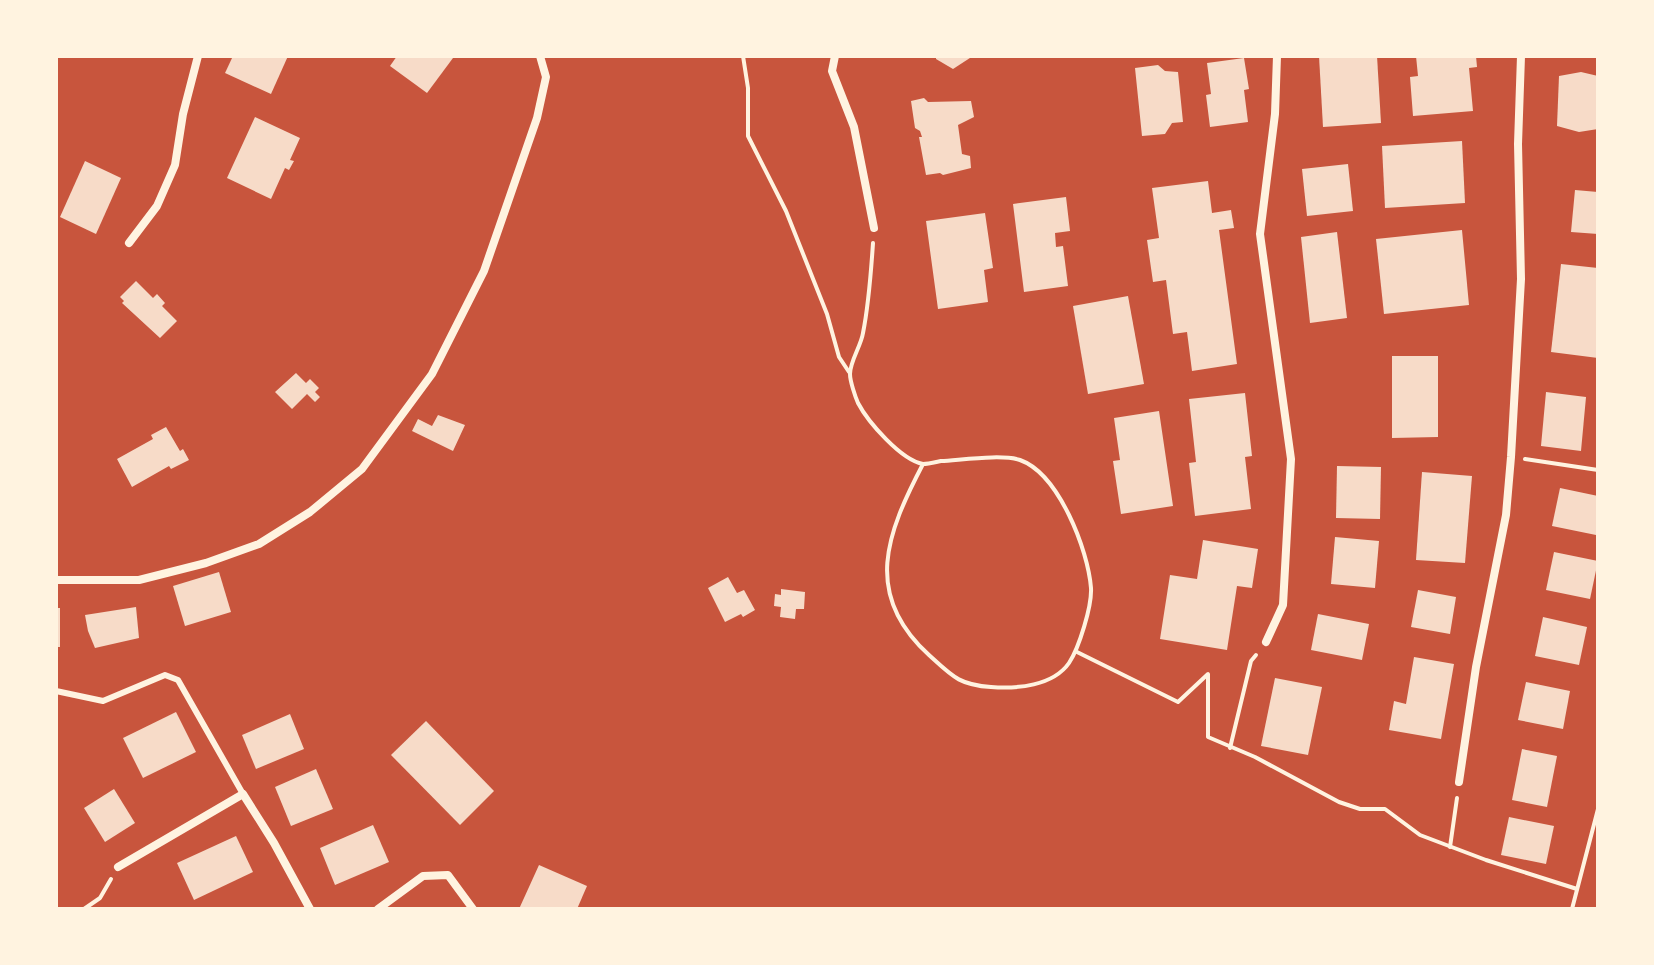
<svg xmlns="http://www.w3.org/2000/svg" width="1654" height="965" font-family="'Work Sans',sans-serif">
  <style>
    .building { fill: #f7dbc8 }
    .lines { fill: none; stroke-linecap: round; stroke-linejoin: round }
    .path { stroke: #fff3e0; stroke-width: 4 }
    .service { stroke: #fff3e0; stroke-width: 6 }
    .minor { stroke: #fff3e0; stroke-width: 8 }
  </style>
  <rect width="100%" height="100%" fill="#c8553d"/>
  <g class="building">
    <path d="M233 56H288L271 94 225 73Z"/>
    <path d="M397 56H451L453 58 427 93 390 66Z"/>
    <path d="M936 56H973L953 69 936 59Z"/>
    <path d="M1319 56H1377L1381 123 1323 127Z"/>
    <path d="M1416 56H1476L1477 67 1469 68 1473 111 1413 116 1410 77 1418 76Z"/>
    <path d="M1244 58 1249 89 1244 90 1248 122 1210 127 1206 95 1211 94 1207 63Z"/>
    <path d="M1158 65 1165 71 1178 72 1183 122 1172 123 1165 134 1142 136 1135 68Z"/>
    <path d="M1581 72 1598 76V129L1579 132 1557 126 1559 76Z"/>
    <path d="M924 98 928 102 971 101 974 117 958 125 962 154 970 156 971 168 943 175 940 173 926 175 919 137H922L920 131 915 128 911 101Z"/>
    <path d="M255 117 300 138 290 160 294 161 289 170 285 168 271 199 227 178Z"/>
    <path d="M1462 141 1465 203 1385 208 1382 146Z"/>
    <path d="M85 161 121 178 96 234 60 217Z"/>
    <path d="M1348 164 1353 211 1307 216 1302 169Z"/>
    <path d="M1208 181 1212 213 1231 210 1234 228 1219 230 1237 364 1192 371 1187 332 1173 334 1166 280 1153 282 1147 240 1159 238 1152 188Z"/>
    <path d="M1575 190 1598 192V234L1571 232Z"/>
    <path d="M1066 197 1070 231 1055 233 1056 247 1063 246 1068 286 1024 292 1013 204Z"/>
    <path d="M985 213 993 268 984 270 988 302 938 309 926 221Z"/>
    <path d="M1462 230 1469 305 1384 314 1376 239Z"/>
    <path d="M1337 232 1347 318 1310 323 1301 237Z"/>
    <path d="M1561 264 1598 268V358L1551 352Z"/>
    <path d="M136 281 153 298 157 294 165 303 162 306 177 321 160 338 122 303 124 301 120 297Z"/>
    <path d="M1128 296 1144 384 1088 394 1073 306Z"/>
    <path d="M1392 356H1438V437L1392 438Z"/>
    <path d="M296 373 306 383 310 379 319 388 315 392 320 397 315 402 307 394 292 409 275 392Z"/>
    <path d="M1546 392 1586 397 1581 451 1541 446Z"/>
    <path d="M1245 393 1252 456 1245 457 1251 509 1195 516 1189 463 1196 462 1189 399Z"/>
    <path d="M1159 411 1173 506 1121 514 1113 461 1120 460 1114 418Z"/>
    <path d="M438 415 465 425 453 451 412 431 418 419 432 426Z"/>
    <path d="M166 427 180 451 183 449 189 460 171 469 169 466 132 487 117 459 153 439 151 435Z"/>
    <path d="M1337 466 1381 467 1380 519 1336 518Z"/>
    <path d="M1422 472 1472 476 1465 563 1416 560Z"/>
    <path d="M1560 488 1598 496 1596 535 1552 526Z"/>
    <path d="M1335 537 1379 541 1375 588 1331 584Z"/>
    <path d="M1203 540 1258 549 1252 588 1237 586 1227 650 1160 639 1170 575 1197 579Z"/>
    <path d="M1554 552 1598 561 1590 599 1546 590Z"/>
    <path d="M219 572 231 612 185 626 173 586Z"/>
    <path d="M728 577 737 593 744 590 755 610 743 617 741 614 725 622 708 588Z"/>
    <path d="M781 589 805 592 804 609H796L795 619 780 617 781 607 774 606 775 594 781 595Z"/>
    <path d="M1418 590 1456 597 1450 634 1411 627Z"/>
    <path d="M136 607 139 638 95 648 88 631 85 615Z"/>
    <rect x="56" y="608" width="4" height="39"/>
    <path d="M1318 614 1369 624 1362 660 1311 650Z"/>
    <path d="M1543 617 1587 627 1579 665 1535 656Z"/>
    <path d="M1414 657 1454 664 1441 739 1389 730 1394 701 1406 704Z"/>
    <path d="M1275 678 1322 687 1308 755 1261 746Z"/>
    <path d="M1526 682 1570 691 1563 729 1518 720Z"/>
    <path d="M176 712 196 752 143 778 123 738Z"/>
    <path d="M290 714 304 749 256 769 242 735Z"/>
    <path d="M426 721 494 791 460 825 391 755Z"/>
    <path d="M1522 749 1557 756 1547 807 1512 800Z"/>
    <path d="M316 769 333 809 291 826 275 787Z"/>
    <path d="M114 789 135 823 105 842 84 808Z"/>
    <path d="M1509 817 1554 826 1546 864 1501 855Z"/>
    <path d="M373 825 389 862 335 885 320 848Z"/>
    <path d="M236 836 253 872 194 900 177 863Z"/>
    <path d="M539 865 587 886 577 909H519Z"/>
  </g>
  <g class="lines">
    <g class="path">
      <path d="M743 56 748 88V136L786 211 827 314 839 357 849 372"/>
      <path d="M873 243C871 273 869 303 863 333 861 346 850 361 850 374 850 381 855 396 858 403 868 422 901 460 923 464 928 464 936 462 941 461 961 460 1002 454 1020 460 1059 474 1088 550 1091 588 1092 606 1079 648 1069 663 1053 686 1017 689 991 687 959 685 952 676 929 655 862 594 887 533 923 464"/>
      <path d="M1525 459 1598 470"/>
      <path d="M1077 652 1178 702 1208 674V737L1255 757 1339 802 1360 809H1385L1420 835 1486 860 1577 889"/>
      <path d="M1230 748 1251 661 1256 655"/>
      <path d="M1450 847 1457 798"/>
      <path d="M84 909 100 898 111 879"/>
      <path d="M1572 909 1598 809"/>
    </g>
    <path class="service" d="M56 691 103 701 165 675 178 680 243 794"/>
    <g class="minor">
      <path d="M835 56 832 71 854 127 874 228"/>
      <path d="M129 243 157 206 175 165 183 114 198 56"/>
      <path d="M56 580H139L206 563 259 544 310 512 362 469 432 374 484 271 537 118 546 77 540 56"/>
      <path d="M1266 642 1283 605 1291 459 1260 234 1275 114 1277 56"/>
      <path d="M1459 782 1476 667 1506 515 1511 457 1521 279 1518 144 1521 56"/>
      <path d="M118 867 243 794 274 843 310 909"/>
      <path d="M378 909 423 876 448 875 473 909"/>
    </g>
  </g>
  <rect width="1654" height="965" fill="none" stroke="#fff3e0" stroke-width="116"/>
</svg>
